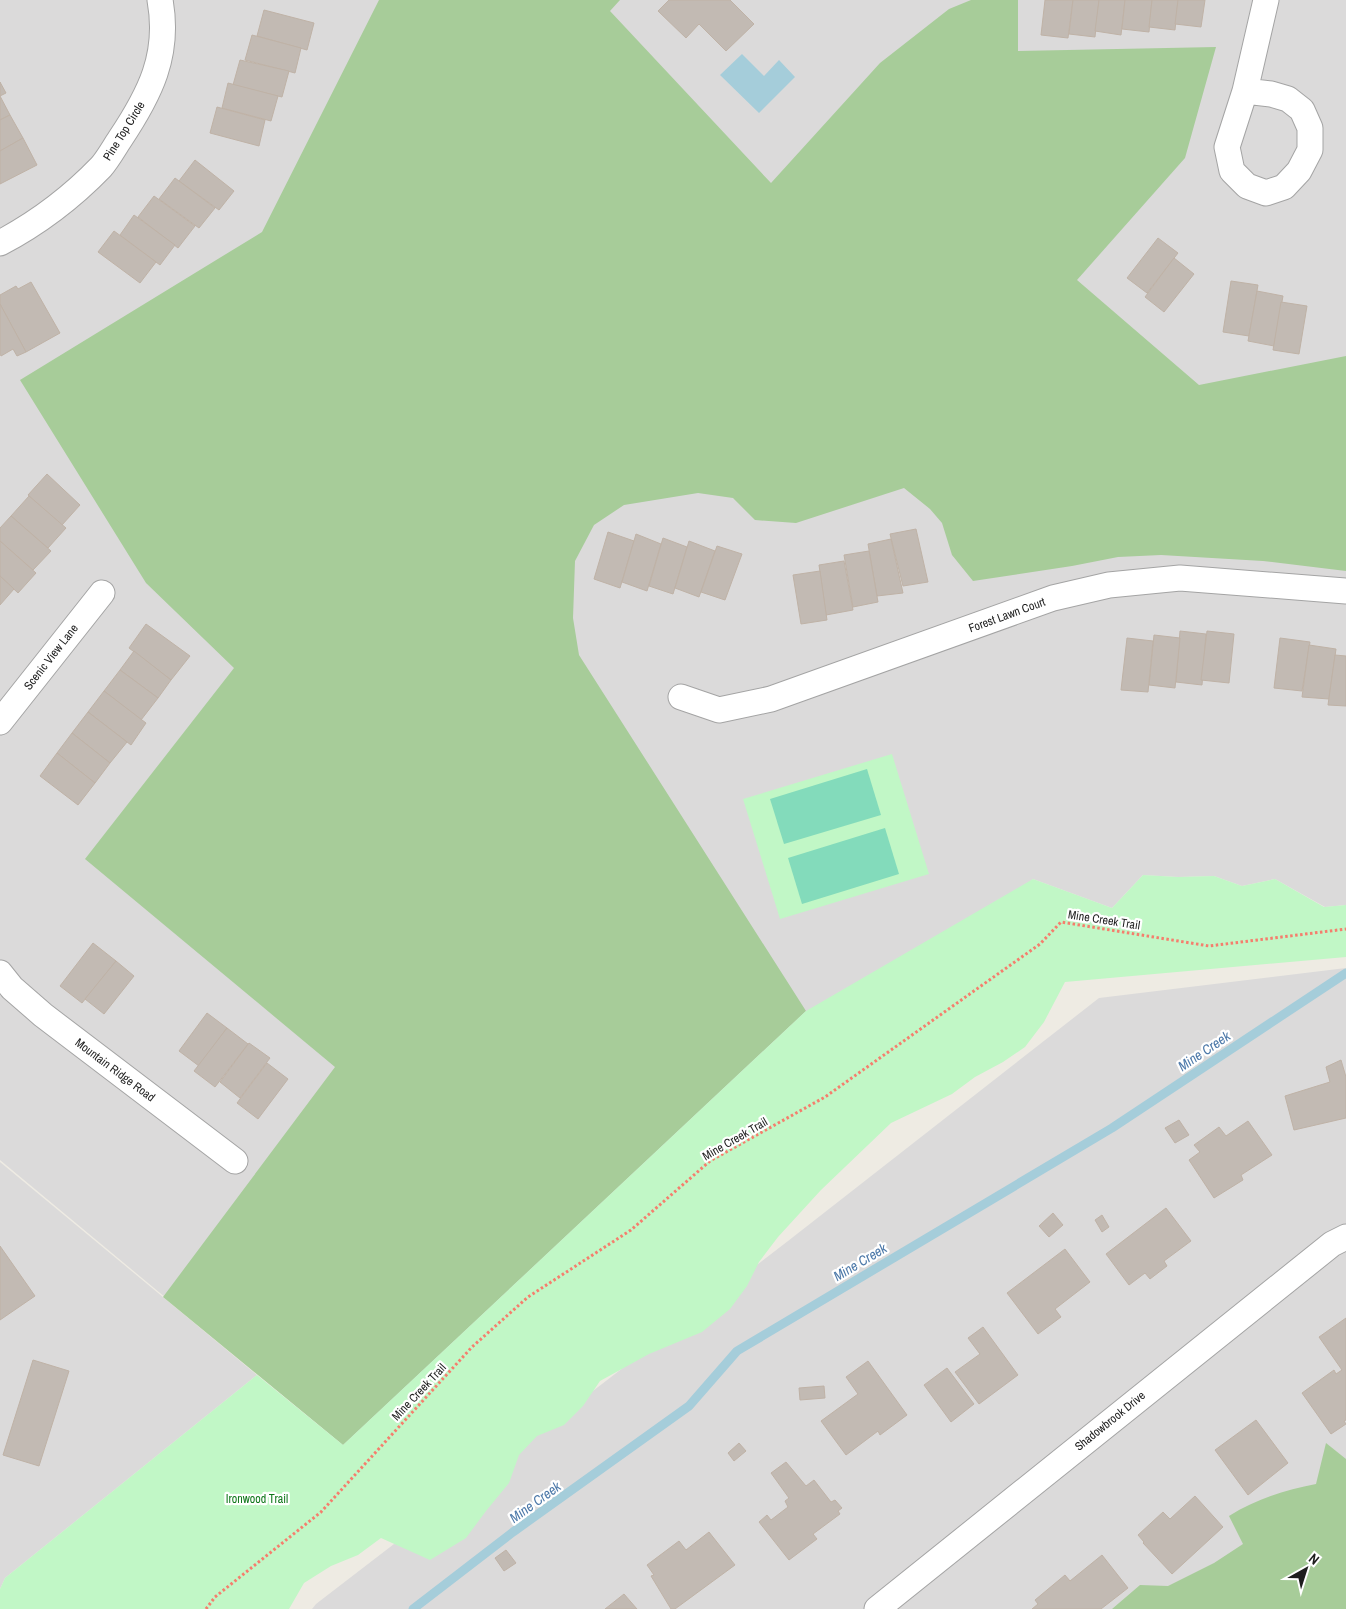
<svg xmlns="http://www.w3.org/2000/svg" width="1346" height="1609" font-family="'Archivo Narrow',sans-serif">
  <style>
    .residential { fill: #dbdada }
    .forest { fill: #a7cc99 }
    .park { fill: #c1f7c6 }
    .pitch { fill: #83dbbb }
    .water { fill: #a5cdda }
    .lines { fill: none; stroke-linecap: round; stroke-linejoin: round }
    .stream { stroke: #a5cdda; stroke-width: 9 }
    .building { fill: #c2bab3; stroke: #bfb2a6 }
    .street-casing { stroke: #a4a4a4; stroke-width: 27 }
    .path { stroke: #f57e6d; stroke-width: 3; stroke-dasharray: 2.5 2.5; stroke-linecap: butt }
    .street { stroke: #fff; stroke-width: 25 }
    .labels { text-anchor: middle; stroke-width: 4.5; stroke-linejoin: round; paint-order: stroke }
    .street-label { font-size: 12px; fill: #1d1d1d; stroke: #fff }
    .park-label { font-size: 12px; fill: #0f771a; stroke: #fff }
    .water-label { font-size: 14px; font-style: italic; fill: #4d79a9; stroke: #fff }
  </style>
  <rect width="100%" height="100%" fill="#eeebe3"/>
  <g class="residential">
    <path d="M0 0H1346V905L1325 907 1275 879 1242 886 1214 876 1178 877 1143 875 1112 908 1033 879 343 1445 0 1160Z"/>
    <path d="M1346 968V1609H312L316 1604 788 1241 1099 998Z"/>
    <path d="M0 1162 257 1375 5 1578 0 1589Z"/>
  </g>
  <g class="forest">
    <path d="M379 0H620L610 11 771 183 880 63 949 9 971 0H1018V51L1216 47 1185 158 1077 280 1199 385 1346 356V571L1263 561 1161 555 1118 557 1072 566 973 581 952 555 942 523 930 509 904 488 796 523 755 520 733 498 698 493 624 505 594 525 575 561 573 618 579 655 806 1011 343 1445 163 1297 335 1067 85 859 234 668 146 583 20 380 262 232Z"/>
    <path d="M1326 1443 1346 1459V1609H1112L1140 1585 1168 1586 1214 1563 1243 1544 1229 1516C1256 1499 1285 1490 1316 1484Z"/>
  </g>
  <g class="park">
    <path d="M892 754 929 874 780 919 743 799Z"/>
    <path d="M1143 875 1178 877 1214 876 1242 886 1275 879 1324 907 1346 905V957L1065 982 1044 1022 1025 1047 1003 1062 975 1077 952 1094 891 1123 821 1190 778 1237 759 1262 747 1286 730 1309 702 1332 649 1354 600 1381 583 1406 564 1425 537 1436 519 1455 509 1483 486 1511 466 1538 430 1560 381 1538 358 1555 331 1566 304 1583 289 1609H0V1589L5 1578 257 1375 343 1445 806 1011 1033 879 1112 908Z"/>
  </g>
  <g class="pitch">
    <path d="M867 769 881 815 784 844 770 799Z"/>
    <path d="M885 828 899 874 802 904 788 858Z"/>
  </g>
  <path class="water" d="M742 54 764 76 779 60 795 77 759 113 720 75Z"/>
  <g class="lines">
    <path class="stream" d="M413 1609 513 1532 689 1406 737 1351 1112 1128 1346 973"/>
  </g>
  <g class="building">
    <path d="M669 0H730L754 24 726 51 699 24 686 38 658 11Z"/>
    <path d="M1045 0H1073L1068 38 1041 35Z"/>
    <path d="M1073 0H1099L1095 37 1069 34Z"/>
    <path d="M1099 0H1125L1121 35 1095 31Z"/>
    <path d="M1125 0H1152L1149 32 1122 29Z"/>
    <path d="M1152 0H1178L1175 30 1149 27Z"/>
    <path d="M1178 0H1205L1201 27 1175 24Z"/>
    <path d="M264 10 314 23 307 50 257 36Z"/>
    <path d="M252 35 301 48 295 73 245 60Z"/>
    <path d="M240 60 289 71 282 97 233 85Z"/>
    <path d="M0 82 6 93 0 96Z"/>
    <path d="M228 83 278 96 271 121 222 108Z"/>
    <path d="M0 96 10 115 0 120Z"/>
    <path d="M217 107 265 120 259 146 210 133Z"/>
    <path d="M10 115 23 138 0 151V120Z"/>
    <path d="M23 138 37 165 0 184V151Z"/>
    <path d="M195 160 234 191 219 210 179 181Z"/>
    <path d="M175 178 215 208 199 228 159 199Z"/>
    <path d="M154 196 195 226 178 248 138 217Z"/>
    <path d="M134 215 175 245 160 265 120 235Z"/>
    <path d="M114 231 156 262 140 283 98 252Z"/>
    <path d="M1158 238 1178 253 1147 293 1127 278Z"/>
    <path d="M1174 258 1194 274 1164 312 1145 297Z"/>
    <path d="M1231 281 1258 285 1249 336 1223 332Z"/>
    <path d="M31 282 60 333 26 352 0 304V295L16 286 18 289Z"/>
    <path d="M1257 291 1283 296 1274 346 1248 341Z"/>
    <path d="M1281 302 1307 306 1299 354 1273 350Z"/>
    <path d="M0 304 26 352 17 356 13 349 1 356 0 354Z"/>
    <path d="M47 474 80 505 62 525 28 495Z"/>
    <path d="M29 496 66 528 48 548 11 516Z"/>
    <path d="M11 516 51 551 33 570 0 541V528Z"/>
    <path d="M916 529 928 582 903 586 890 534Z"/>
    <path d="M608 532 634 541 620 588 594 579Z"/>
    <path d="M636 534 661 544 647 591 622 582Z"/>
    <path d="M663 538 687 547 673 594 649 586Z"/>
    <path d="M891 539 903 593 877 596 868 544Z"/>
    <path d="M0 541 36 573 18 593 0 576Z"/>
    <path d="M689 541 715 551 699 597 675 588Z"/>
    <path d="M717 546 742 554 725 600 701 592Z"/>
    <path d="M869 551 878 602 853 607 844 555Z"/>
    <path d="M844 561 853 610 826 615 819 565Z"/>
    <path d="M820 571 827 620 801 624 793 575Z"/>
    <path d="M0 576 14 589 0 605Z"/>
    <path d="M146 624 190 656 171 680 129 648Z"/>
    <path d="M1180 631 1206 634 1202 685 1176 682Z"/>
    <path d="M1207 631 1234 634 1229 683 1201 680Z"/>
    <path d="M1154 635 1180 638 1175 688 1149 685Z"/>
    <path d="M1127 638 1153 641 1148 692 1121 690Z"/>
    <path d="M1280 638 1310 642 1302 691 1274 688Z"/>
    <path d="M1309 645 1336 649 1329 699 1302 697Z"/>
    <path d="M134 651 171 680 158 698 120 670Z"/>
    <path d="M1335 655 1346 656V706L1328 705Z"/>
    <path d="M120 670 158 698 141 720 104 691Z"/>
    <path d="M104 691 146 723 131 745 88 712Z"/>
    <path d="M88 712 127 742 110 763 72 733Z"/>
    <path d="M72 733 110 763 95 783 57 753Z"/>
    <path d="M57 753 95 783 78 805 40 776Z"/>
    <path d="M93 943 116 961 82 1003 60 986Z"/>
    <path d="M116 961 134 976 104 1014 85 999Z"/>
    <path d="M207 1013 227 1028 199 1066 179 1051Z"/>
    <path d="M227 1028 248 1044 215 1087 194 1071Z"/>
    <path d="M249 1043 270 1058 240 1098 220 1082Z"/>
    <path d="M1341 1060 1346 1077V1118L1294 1130 1285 1096 1330 1082 1326 1067Z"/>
    <path d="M267 1063 288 1079 258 1119 237 1103Z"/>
    <path d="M1179 1120 1189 1135 1175 1143 1165 1128Z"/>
    <path d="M1248 1121 1272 1155 1241 1175 1243 1180 1214 1198 1189 1160 1200 1152 1194 1145 1219 1127 1226 1136Z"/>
    <path d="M1166 1208 1191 1241 1164 1261 1167 1266 1150 1279 1145 1273 1129 1285 1106 1254Z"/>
    <path d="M1053 1213 1063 1225 1049 1237 1039 1226Z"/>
    <path d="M1102 1215 1109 1227 1102 1232 1095 1220Z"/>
    <path d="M0 1246 35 1296 0 1320Z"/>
    <path d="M1065 1249 1090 1282 1055 1309 1061 1317 1038 1334 1007 1293Z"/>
    <path d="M1346 1318V1420L1344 1421 1346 1424 1331 1434 1302 1393 1334 1370 1336 1374 1342 1370 1319 1337Z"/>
    <path d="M983 1327 1018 1375 979 1404 955 1372 980 1354 968 1338Z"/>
    <path d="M33 1360 69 1371 39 1466 3 1455Z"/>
    <path d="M868 1361 907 1415 880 1435 878 1431 846 1455 821 1421 858 1394 846 1377Z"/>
    <path d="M947 1368 974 1404 951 1422 924 1385Z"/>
    <path d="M824 1386 825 1398 800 1400 799 1388Z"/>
    <path d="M1256 1420 1288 1463 1248 1495 1215 1450Z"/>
    <path d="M739 1443 746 1451 734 1461 728 1453Z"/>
    <path d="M786 1462 806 1486 814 1480 831 1502 835 1500 842 1508 838 1511 840 1514 813 1534 817 1539 789 1560 759 1522 767 1515 771 1520 788 1507 785 1501 789 1498 771 1473Z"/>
    <path d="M1195 1496 1223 1527 1172 1574 1143 1543 1144 1542 1138 1535 1163 1512 1170 1519Z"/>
    <path d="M709 1532 735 1565 675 1609H671L651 1576 654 1575 647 1565 679 1541 686 1550Z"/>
    <path d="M506 1550 516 1563 504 1571 495 1558Z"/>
    <path d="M1102 1555 1128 1588 1101 1609H1032L1038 1604 1035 1600 1065 1575 1070 1581Z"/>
    <path d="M624 1594 637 1609H605Z"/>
  </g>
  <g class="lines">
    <g class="street-casing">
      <g id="street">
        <path d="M1245 91 1271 94 1288 99 1302 110 1310 128V150L1299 171 1284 187 1266 193 1247 186 1232 171 1227 147 1245 91 1266 0"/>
        <path d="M0 243C36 224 72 197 101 167 108 159 114 148 120 139 150 94 170 55 160 0"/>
        <path d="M681 697 719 710 771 699 1053 598 1109 585 1180 578 1346 591"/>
        <path d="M0 722 102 593"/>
        <path d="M0 973 12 988 43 1015 235 1161"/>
        <path d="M877 1609 1332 1244 1346 1237"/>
      </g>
    </g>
    <path class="path" d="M206 1609 215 1597 321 1512 472 1347 528 1297 631 1230 710 1161 825 1097 1040 944 1061 922 1209 946 1346 929"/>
    <use href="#street" class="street"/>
  </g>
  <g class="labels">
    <g class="street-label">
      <text transform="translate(124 131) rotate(-58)" y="4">Pine Top Circle</text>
      <text transform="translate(1007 615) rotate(-20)" y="4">Forest Lawn Court</text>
      <text transform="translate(51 657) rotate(-52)" y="4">Scenic View Lane</text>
      <text transform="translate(1104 920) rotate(9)" y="4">Mine Creek Trail</text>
      <text transform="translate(115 1070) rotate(37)" y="4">Mountain Ridge Road</text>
      <text transform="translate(735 1139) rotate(-30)" y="4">Mine Creek Trail</text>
      <text transform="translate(419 1392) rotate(-47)" y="4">Mine Creek Trail</text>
      <text transform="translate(1110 1421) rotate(-39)" y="4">Shadowbrook Drive</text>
    </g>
    <g class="park-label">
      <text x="257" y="1503">Ironwood Trail</text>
    </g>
    <g class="water-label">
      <text transform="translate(1204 1051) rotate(-34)" y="5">Mine Creek</text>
      <text transform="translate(860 1262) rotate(-31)" y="5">Mine Creek</text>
      <text transform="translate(535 1502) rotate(-36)" y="5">Mine Creek</text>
    </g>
  </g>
  <g transform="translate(1306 1569) rotate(39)" stroke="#ffffff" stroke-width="4" paint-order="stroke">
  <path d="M0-4L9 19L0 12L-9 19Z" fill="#1d1d1d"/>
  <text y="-8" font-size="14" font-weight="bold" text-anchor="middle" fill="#1d1d1d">N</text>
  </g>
</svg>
